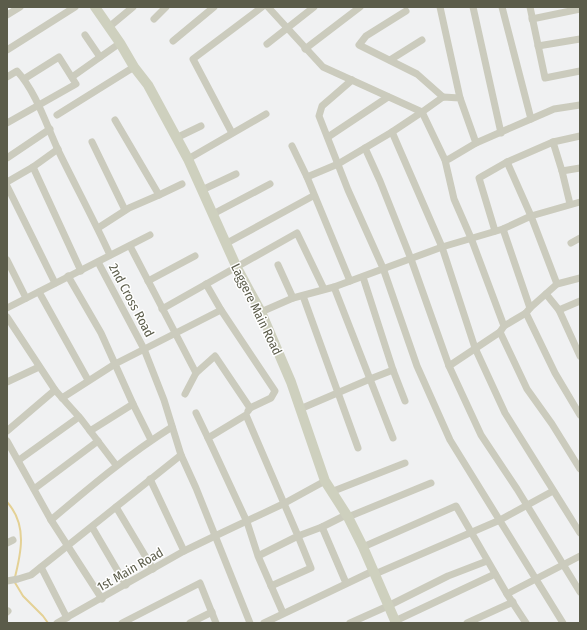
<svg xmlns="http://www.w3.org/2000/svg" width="587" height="630" font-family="'Fira Sans Condensed',sans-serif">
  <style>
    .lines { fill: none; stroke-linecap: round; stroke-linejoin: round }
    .stream { stroke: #e4d195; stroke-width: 2 }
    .street { stroke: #cbcbbd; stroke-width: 7 }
    .secondary { stroke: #ced0be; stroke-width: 10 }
    .labels { text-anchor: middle; stroke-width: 3; stroke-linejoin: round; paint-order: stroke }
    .street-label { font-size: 13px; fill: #5b5c4a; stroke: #fff }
  </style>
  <rect width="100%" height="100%" fill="#f0f1f2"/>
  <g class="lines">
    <path class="stream" d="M7 502C28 525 21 554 14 581L23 596 43 616 48 623"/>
    <g class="street">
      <path d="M268 7 323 67 422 112 445 160 454 199 471 238 504 326"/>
      <path d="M440 7 460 98"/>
      <path d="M473 7 501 133"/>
      <path d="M530 7 545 78 580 71"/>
      <path d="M406 11 366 36 359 45 417 74 443 97"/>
      <path d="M7 15 20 7"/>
      <path d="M154 19 166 7"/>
      <path d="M532 19 580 9"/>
      <path d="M109 27 133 7"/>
      <path d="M85 35 100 57"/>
      <path d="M173 41 214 7"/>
      <path d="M267 44 314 7"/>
      <path d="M538 46 580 39"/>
      <path d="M305 49 360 7"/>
      <path d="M7 50 75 7"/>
      <path d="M390 60 422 40"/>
      <path d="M7 77 17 71C36 92 46 124 58 150 75 185 94 220 110 255"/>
      <path d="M72 77 120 43"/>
      <path d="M352 80 322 106 319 116 348 190 383 268 417 366 450 440 563 623"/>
      <path d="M57 115 134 67"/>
      <path d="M531 119 554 109 580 105"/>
      <path d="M7 123 76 84 59 57 24 79"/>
      <path d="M392 132 442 247 475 348 505 413 580 533"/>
      <path d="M232 133 193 59 262 7"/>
      <path d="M328 137 388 97"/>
      <path d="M176 138 201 126"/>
      <path d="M92 142 125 210"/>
      <path d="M553 142 580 136"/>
      <path d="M292 146 307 177 350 281"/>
      <path d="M365 148 380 181 411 259 449 366 481 435 517 489 580 592"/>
      <path d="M7 158 50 129"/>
      <path d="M188 159 266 114"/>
      <path d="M445 160 449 159 476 143 531 119 502 7"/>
      <path d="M507 162 531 216 557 284"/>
      <path d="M33 167 81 271"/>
      <path d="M307 177 338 164 392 132 422 112 443 97 460 98 476 143"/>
      <path d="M7 182 33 167 58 149"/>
      <path d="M7 186 55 283"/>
      <path d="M202 190 236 174"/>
      <path d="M159 195 182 184"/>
      <path d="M570 204 562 171 580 168"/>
      <path d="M213 214 270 184"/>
      <path d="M98 228 129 208 159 195 115 120"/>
      <path d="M503 229 530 308"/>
      <path d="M495 231 479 178 507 162 553 142 562 171"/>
      <path d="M227 243 313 196"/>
      <path d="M571 243 580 238"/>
      <path d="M130 246 196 373 215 356 250 408"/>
      <path d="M7 260 26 298"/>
      <path d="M98 262 144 349 164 400 181 455 196 488 250 623"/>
      <path d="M278 265 293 298"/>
      <path d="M68 276 101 333 133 404 90 431"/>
      <path d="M363 277 393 370 405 401"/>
      <path d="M148 281 195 256"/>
      <path d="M206 284 221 310 275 391 271 398 250 408 248 411"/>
      <path d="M334 287 393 438"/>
      <path d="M39 292 88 380"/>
      <path d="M546 294 559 310 580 356"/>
      <path d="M303 296 358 448"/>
      <path d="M7 308 150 235"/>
      <path d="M162 309 297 233 324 289"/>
      <path d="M559 310 580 301"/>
      <path d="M261 312 293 298 334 287 442 247 503 229 531 216 580 202"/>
      <path d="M526 313 555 373 580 415"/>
      <path d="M7 317 55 390 81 419 116 465"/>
      <path d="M500 332 527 389 552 424 580 469"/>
      <path d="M449 366 500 332 504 326 526 313 530 308 557 284 580 278"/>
      <path d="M7 382 39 367"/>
      <path d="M185 394 196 373"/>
      <path d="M62 398 115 364 221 310"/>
      <path d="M133 404 151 440"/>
      <path d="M300 409 370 379 393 370"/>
      <path d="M196 413 208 438"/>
      <path d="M7 431 55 390"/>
      <path d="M7 441 51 520 102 599"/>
      <path d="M19 460 79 417"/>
      <path d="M150 479 184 551"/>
      <path d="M34 489 98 441"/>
      <path d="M331 492 405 463"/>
      <path d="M116 507 153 569"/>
      <path d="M348 517 431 483"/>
      <path d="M51 520C90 487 129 454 172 427"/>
      <path d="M92 527 126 585"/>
      <path d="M322 527 346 583"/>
      <path d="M7 543 13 540"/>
      <path d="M363 547 456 506 507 594 526 623"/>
      <path d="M258 556 298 536 246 415 208 438 247 522 258 556 283 613"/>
      <path d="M41 567 67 618"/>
      <path d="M375 574 500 520 553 491"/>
      <path d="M7 581 18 579 31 575 181 455"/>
      <path d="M271 586 311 568 298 536 322 527 346 515"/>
      <path d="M507 594 580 556"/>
      <path d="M7 612 8 611"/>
      <path d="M395 621 495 574"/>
      <path d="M57 623 184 551 215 536 283 504 325 481"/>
      <path d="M122 623 200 583 216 623"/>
      <path d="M190 623 212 612"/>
      <path d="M264 623 373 571"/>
      <path d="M350 623 388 606 448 576 487 561"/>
      <path d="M467 623 513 602"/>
    </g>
    <path class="secondary" d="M95 7 120 43 134 67 148 85 188 159 237 268 261 312 291 382 325 481 348 517 363 547 396 623"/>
  </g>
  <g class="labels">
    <g class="street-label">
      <text transform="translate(132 300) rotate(62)" y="5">2nd Cross Road</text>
      <text transform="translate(257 309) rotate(64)" y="5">Laggere Main Road</text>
      <text transform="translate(130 569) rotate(-30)" y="5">1st Main Road</text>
    </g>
  </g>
  <rect width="587" height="630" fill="none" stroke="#5b5c4a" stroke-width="16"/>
</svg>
